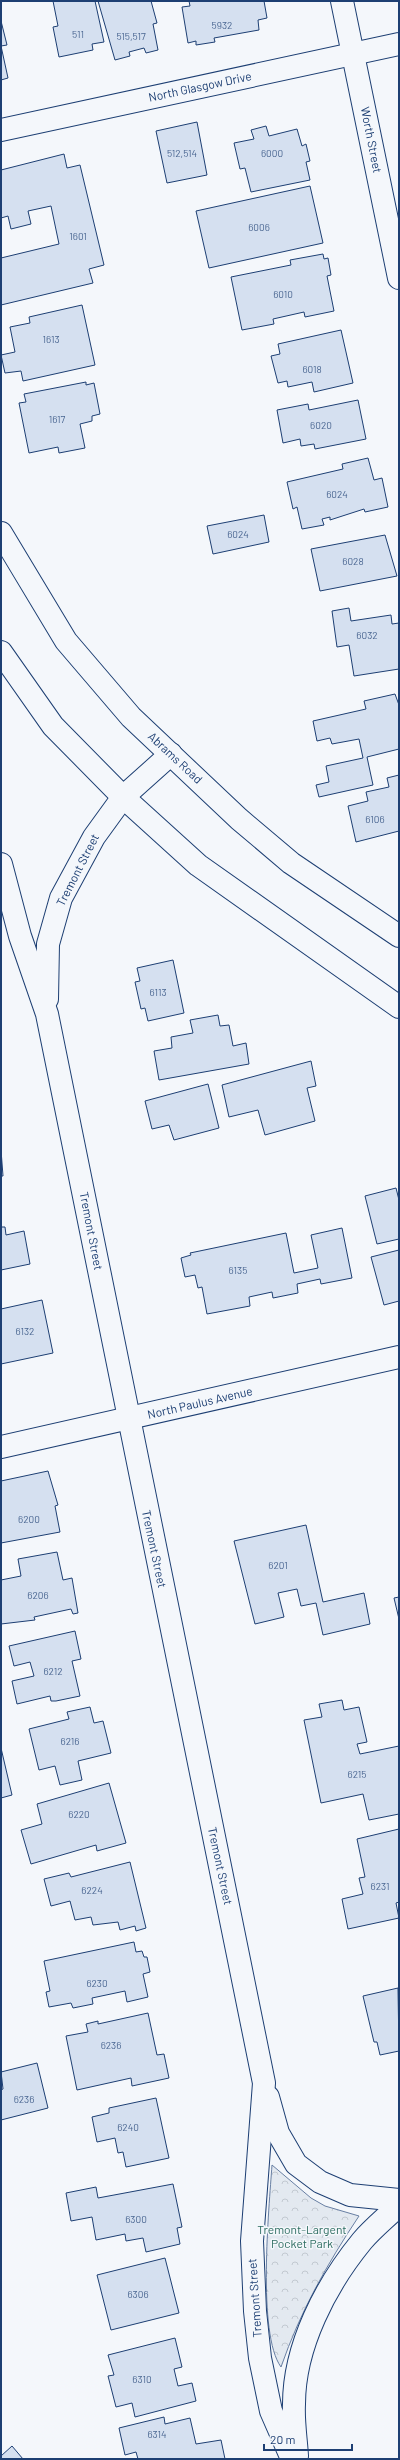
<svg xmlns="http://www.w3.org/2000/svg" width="400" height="2460" font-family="Barlow,sans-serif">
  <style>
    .park { fill: url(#park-crowns); stroke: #687fa3 }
    .building { fill: #d5e0f0; stroke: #1d3f73 }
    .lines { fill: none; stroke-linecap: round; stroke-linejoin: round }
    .minor-casing { stroke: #1d3f73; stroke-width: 24 }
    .major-casing { stroke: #1d3f73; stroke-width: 24 }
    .minor { stroke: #f4f7fb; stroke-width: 22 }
    .major { stroke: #f4f7fb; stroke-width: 22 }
    .labels { text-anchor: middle; stroke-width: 3; stroke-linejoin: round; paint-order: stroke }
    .number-label { font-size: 10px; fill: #4b6792 }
    .street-label { font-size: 12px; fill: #1d3f73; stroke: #f4f7fb }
    .park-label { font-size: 12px; fill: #2c6c60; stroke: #f4f7fb }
  </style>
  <defs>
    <pattern id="park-crowns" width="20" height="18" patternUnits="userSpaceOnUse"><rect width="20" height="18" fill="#e3e9f0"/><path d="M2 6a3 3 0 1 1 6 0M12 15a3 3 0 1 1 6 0" fill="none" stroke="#c2c9d1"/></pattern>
  </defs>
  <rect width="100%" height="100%" fill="#f4f7fb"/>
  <path class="park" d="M272 2165 311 2198 325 2206 359 2216C327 2264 300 2312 281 2367 257 2334 269 2208 272 2165Z"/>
  <g class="building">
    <path d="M53 1H95L104 42 92 44 93 50 59 57 53 27 58 26Z"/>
    <path d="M98 1H151L157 23 153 24 158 50 146 53 144 48 129 52 130 56 115 60Z"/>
    <path d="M189 1H264L267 18 258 20 259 30 214 38 215 42 196 45V41L188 43 182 7 190 6Z"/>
    <path d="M1 21 7 45 1 46 8 78 1 80Z"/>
    <path d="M197 122 207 175 167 183 156 131Z"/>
    <path d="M266 126 269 136 297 129 302 146 306 144 310 161 306 162 310 180 251 192 245 168 240 169 234 143 254 139 251 130Z"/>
    <path d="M64 154 67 168 80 165 104 265 89 269 93 283 1 305V258L59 244 51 206 28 211 31 224 11 229 8 216 1 218V170Z"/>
    <path d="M310 186 323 243 209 268 196 211Z"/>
    <path d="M323 254 324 259 328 258 331 275 327 276 334 311 305 317 304 312 273 319 274 324 242 330 231 277 291 265 290 260Z"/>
    <path d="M82 305 95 365 23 381 21 371 5 373 1 355 15 352 10 327 30 323 29 317Z"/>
    <path d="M341 330 353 383 314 392 312 382 288 387 287 381 278 383 271 356 280 354 278 344Z"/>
    <path d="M86 382V385L94 383 100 414 92 416V421L80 424 85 448 59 453 58 447 29 453 19 403 26 402 24 394Z"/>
    <path d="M358 400 366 439 315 449 314 444 301 446 300 439 283 443 277 410 308 404 309 410Z"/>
    <path d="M368 458 374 480 382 478 388 507 365 512 364 509 330 520V517L322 519 324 525 302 529 297 507 293 509 287 482 343 469 342 464Z"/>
    <path d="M264 515 269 542 213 554 207 526Z"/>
    <path d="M385 535 397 576 320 591 311 549Z"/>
    <path d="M349 608 351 621 391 615 392 624 399 623V669L354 676 349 645 337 647 332 611Z"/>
    <path d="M395 694 399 705V749L367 757 373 785 319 797 316 785 329 782 326 766 363 758 359 739 332 744 330 738 317 741 313 721 366 709 364 701Z"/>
    <path d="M399 775V831L356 842 348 806 368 801 366 792 389 787 387 778Z"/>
    <path d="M173 960 184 1013 148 1021 145 1008 141 1009 135 982 140 981 137 968Z"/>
    <path d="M218 1015 220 1026 229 1025 233 1046 246 1043 249 1064 159 1080 154 1051 172 1048 171 1037 193 1033 190 1020Z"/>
    <path d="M311 1061 316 1086 307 1088 315 1121 265 1135 258 1110 229 1117 222 1085Z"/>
    <path d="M208 1084 219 1128 174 1140 169 1125 152 1129 145 1101Z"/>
    <path d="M1 1150 3 1176H1Z"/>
    <path d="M396 1188 399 1200V1239L377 1244 365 1196Z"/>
    <path d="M1 1227H5L6 1235 24 1231 30 1264 1 1270Z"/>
    <path d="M342 1228 352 1278 321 1284 320 1279 297 1284 298 1293 273 1298 272 1292 249 1297 250 1306 207 1314 202 1287 198 1288 195 1275 185 1277 181 1258 191 1255 190 1253 286 1233 294 1273 318 1268 311 1235Z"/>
    <path d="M399 1250V1301L384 1305 371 1257Z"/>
    <path d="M42 1300 53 1353 1 1364V1309Z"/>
    <path d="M48 1471 58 1505 55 1506 60 1532 1 1543V1481Z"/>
    <path d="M306 1525 323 1602 364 1593 370 1624 323 1635 316 1603 301 1606 297 1589 278 1593 284 1617 255 1624 234 1541Z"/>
    <path d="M57 1552 63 1580 72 1578 78 1613 73 1614 71 1609 34 1617 35 1620 1 1624V1580L21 1576 18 1559Z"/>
    <path d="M399 1597V1619L394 1598Z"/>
    <path d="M75 1631 81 1659 72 1661 80 1696 56 1701H51L50 1696 17 1704 12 1681 34 1676 30 1662 14 1666 9 1646Z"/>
    <path d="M342 1700 344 1710 359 1707 367 1742 357 1744 360 1754 399 1746V1814L369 1820 363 1794 321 1803 304 1720 322 1717 319 1704Z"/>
    <path d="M90 1707 94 1723 103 1721 111 1753 78 1761 82 1780 60 1785 55 1766 39 1770 29 1729 69 1719 67 1712Z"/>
    <path d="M1 1748 12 1795 1 1798Z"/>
    <path d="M109 1783 126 1843 97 1851 96 1845 31 1864 21 1830 42 1824 37 1804Z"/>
    <path d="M399 1829V1902L396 1903 399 1918 348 1929 342 1899 363 1894 359 1878 365 1877 357 1839Z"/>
    <path d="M130 1862 146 1928 136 1931 135 1926 120 1930 118 1922 93 1925 91 1917 75 1920 70 1901 51 1906 44 1879 69 1873 71 1877Z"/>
    <path d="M134 1942 136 1952 142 1951 144 1957H147L150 1972 143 1974 148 1997 127 2002 125 1991 92 1998 93 2004 73 2008 71 2003 49 2007 46 1992 50 1991 44 1961Z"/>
    <path d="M398 1988 399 2051 380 2055 377 2042H374L363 1996Z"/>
    <path d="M148 2013 157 2055 164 2054 169 2078 132 2086 131 2078 77 2090 66 2036 88 2032 86 2024 98 2021V2024Z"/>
    <path d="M37 2063 48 2108 1 2120V2090L3 2089 1 2072Z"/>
    <path d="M156 2098 169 2158 126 2167 123 2152 118 2153 115 2138 97 2142 92 2117 109 2113V2108Z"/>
    <path d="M173 2184 182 2227 177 2228 180 2244 146 2252 143 2238 126 2241 125 2234 96 2240 92 2217 71 2221 66 2193 96 2187 98 2198Z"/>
    <path d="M165 2258 179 2313 111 2330 97 2275Z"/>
    <path d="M175 2338 182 2367 174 2369 178 2386 192 2383 196 2401 135 2417 132 2403 116 2407 108 2376 114 2375 108 2355Z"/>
    <path d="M164 2417 165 2424 190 2418 196 2444 221 2440 225 2459H138L136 2452 125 2455 119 2428Z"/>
    <path d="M12 2446 23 2459H1V2456Z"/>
  </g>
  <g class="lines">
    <g class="minor-casing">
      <g id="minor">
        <path d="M342 1 399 278"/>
        <path d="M1 130 399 44"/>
        <path d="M1 864 20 936 47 1014 264 2083 252 2241 255 2311 260 2358 271 2411 292 2459"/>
        <path d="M47 999 48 944 61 898 94 837 123 797 171 754"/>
        <path d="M1 1447 399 1357"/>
        <path d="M268 2097 278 2133 296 2164 320 2182 350 2195 399 2200"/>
        <path d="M297 2456C296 2439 293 2421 294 2404 294 2346 326 2285 362 2241 373 2228 387 2217 399 2205"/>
      </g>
    </g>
    <g class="major-casing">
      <g id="major">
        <path d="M1 533 66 641 131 717 239 819 291 863 399 936"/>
        <path d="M1 652 53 726 123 797 198 865 399 1007"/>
      </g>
    </g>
    <use href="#minor" class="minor"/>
    <use href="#major" class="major"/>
  </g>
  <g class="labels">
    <g class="number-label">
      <text x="222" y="29">5932</text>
      <text x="78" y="38">511</text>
      <text x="131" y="40">515,517</text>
      <text x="182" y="157">512,514</text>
      <text x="272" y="157">6000</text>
      <text x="259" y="231">6006</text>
      <text x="78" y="240">1601</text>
      <text x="283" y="298">6010</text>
      <text x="51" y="343">1613</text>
      <text x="312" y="373">6018</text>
      <text x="57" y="423">1617</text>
      <text x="321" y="429">6020</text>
      <text x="337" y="498">6024</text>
      <text x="238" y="538">6024</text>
      <text x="353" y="565">6028</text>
      <text x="367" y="639">6032</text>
      <text x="375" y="823">6106</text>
      <text x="158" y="996">6113</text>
      <text x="238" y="1274">6135</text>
      <text x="25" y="1335">6132</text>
      <text x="29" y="1523">6200</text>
      <text x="278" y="1569">6201</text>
      <text x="38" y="1599">6206</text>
      <text x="53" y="1675">6212</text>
      <text x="70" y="1745">6216</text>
      <text x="357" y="1778">6215</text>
      <text x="79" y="1818">6220</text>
      <text x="380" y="1890">6231</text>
      <text x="92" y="1894">6224</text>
      <text x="97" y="1987">6230</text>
      <text x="111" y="2049">6236</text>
      <text x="24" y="2103">6236</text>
      <text x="128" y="2131">6240</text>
      <text x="136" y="2223">6300</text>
      <text x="138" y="2298">6306</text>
      <text x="142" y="2383">6310</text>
      <text x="157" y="2438">6314</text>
    </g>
    <g class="street-label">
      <text transform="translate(200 87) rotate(-12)" y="4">North Glasgow Drive</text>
      <text transform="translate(371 140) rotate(79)" y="4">Worth Street</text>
      <text transform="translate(175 758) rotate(43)" y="4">Abrams Road</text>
      <text transform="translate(78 870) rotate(-63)" y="4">Tremont Street</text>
      <text transform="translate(91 1231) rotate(79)" y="4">Tremont Street</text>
      <text transform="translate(200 1403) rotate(-13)" y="4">North Paulus Avenue</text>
      <text transform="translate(154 1549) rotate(78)" y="4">Tremont Street</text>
      <text transform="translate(220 1866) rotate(78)" y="4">Tremont Street</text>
      <text transform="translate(255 2298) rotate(-94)" y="4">Tremont Street</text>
    </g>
    <g class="park-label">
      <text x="302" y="2234">Tremont-Largent<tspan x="302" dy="14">Pocket Park</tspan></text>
    </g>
  </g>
  <rect width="400" height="2460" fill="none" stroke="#1d3f73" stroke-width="4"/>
  <path d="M264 2444v6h88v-6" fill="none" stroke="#1d3f73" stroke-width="2"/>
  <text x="270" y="2444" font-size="12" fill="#1d3f73" stroke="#f4f7fb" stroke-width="3" paint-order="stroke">20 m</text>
</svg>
